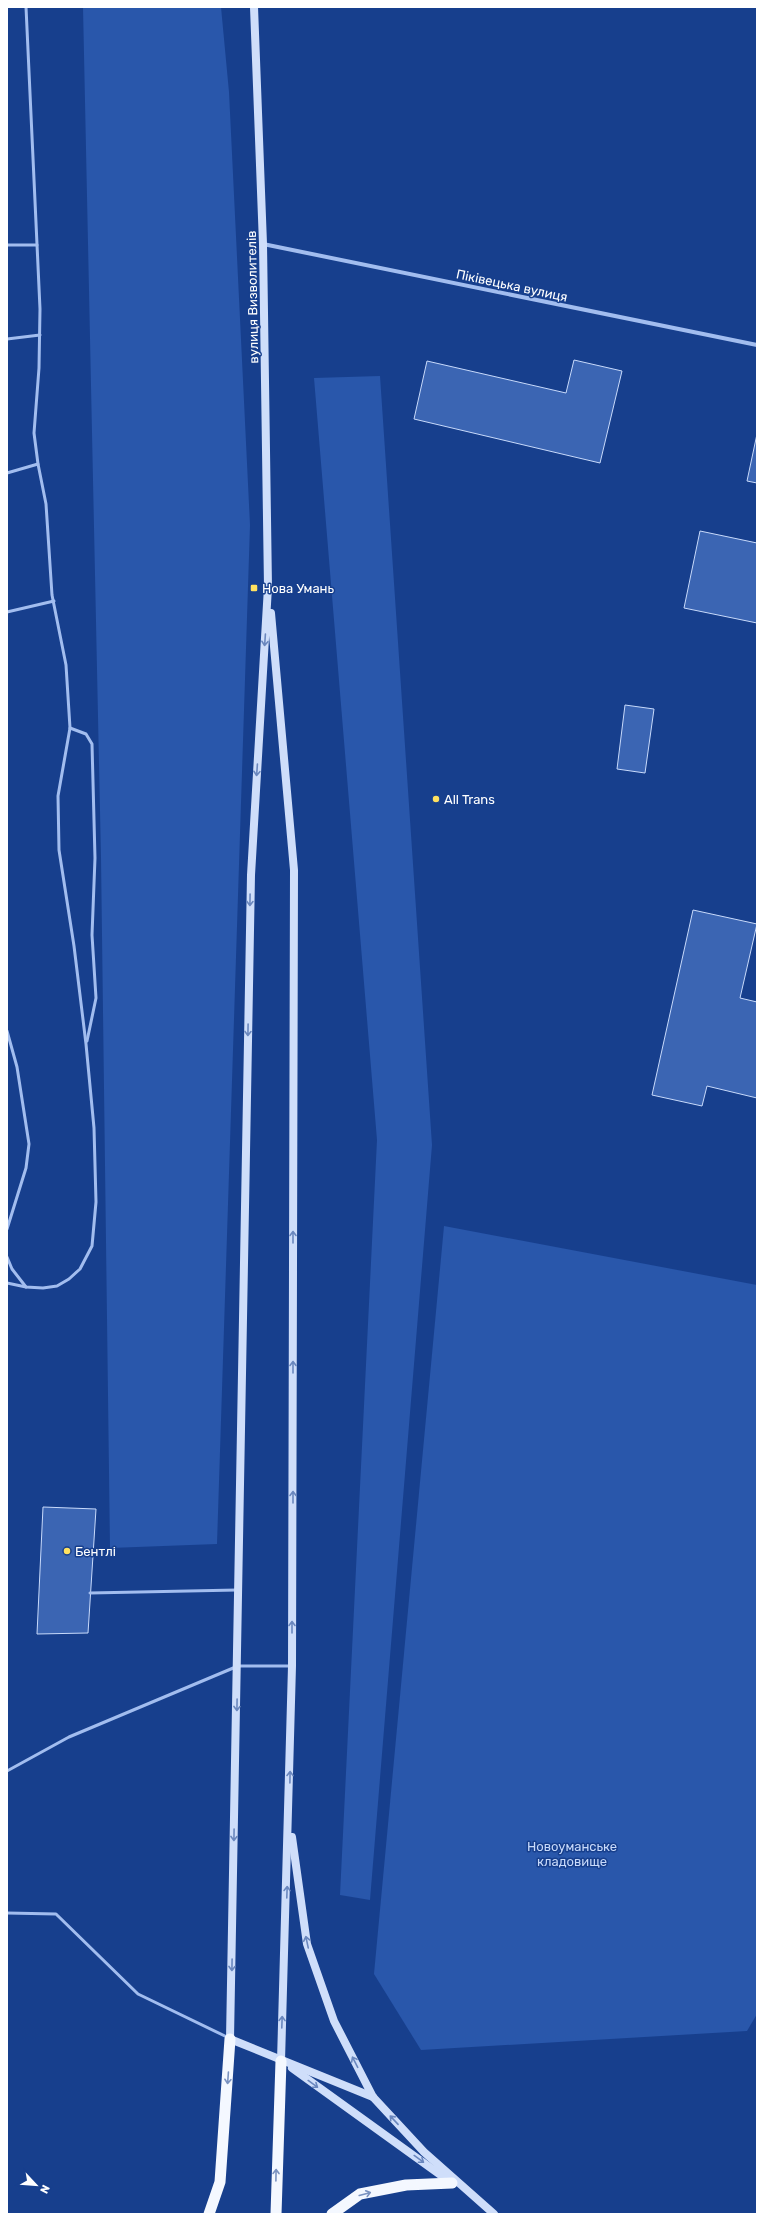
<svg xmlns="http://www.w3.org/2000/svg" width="764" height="2221" font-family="Rubik,sans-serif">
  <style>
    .green { fill: #2957ab }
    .building { fill: #3b65b3; stroke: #c8dafb }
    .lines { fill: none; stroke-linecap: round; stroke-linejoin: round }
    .service { stroke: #a2bdef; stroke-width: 3 }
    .minor { stroke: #a2bdef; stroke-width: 4 }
    .secondary { stroke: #cfdefa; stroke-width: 8 }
    .trunk { stroke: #f4f8ff; stroke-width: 11 }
    .oneway { stroke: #6a87be }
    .oneway2 { stroke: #7a92c0 }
    .poi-dot { fill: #ffe160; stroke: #173f8d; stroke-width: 1.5 }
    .labels { text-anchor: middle; stroke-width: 3; stroke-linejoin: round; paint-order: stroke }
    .street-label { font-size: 13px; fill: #fff; stroke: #173f8d }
    .poi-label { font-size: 13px; fill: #fff; stroke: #173f8d; text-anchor: start }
    .park-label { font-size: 13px; fill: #c8dafb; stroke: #173f8d }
  </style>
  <rect width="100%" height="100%" fill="#173f8d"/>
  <g class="green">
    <path d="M83 7H221L229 92 250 525 217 1544 110 1548 101 858Z"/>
    <path d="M380 376 432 1145 370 1900 340 1895 377 1140 314 378Z"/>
    <path d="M444 1226 757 1285V2014L747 2031 421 2050 374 1974Z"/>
  </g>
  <g class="building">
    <path d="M574 360 622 371 600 463 414 419 427 361 566 393Z"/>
    <path d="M757 434V483L747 481Z"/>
    <path d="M700 531 757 543V623L684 608Z"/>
    <path d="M625 705 654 709 645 773 617 769Z"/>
    <path d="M693 910 757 924 740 998 757 1002V1098L707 1086 702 1106 652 1095Z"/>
    <path d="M43 1507 96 1509 88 1633 37 1634Z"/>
  </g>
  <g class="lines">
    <g class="service">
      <path d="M7 245H37"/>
      <path d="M7 339 40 335"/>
      <path d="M7 473 38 464"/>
      <path d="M7 612 54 601"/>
      <path d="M70 728 86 734 92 744 95 858 92 935 96 998 87 1041"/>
      <path d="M7 1031 17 1067 29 1144 26 1168 7 1229"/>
      <path d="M7 1257 12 1269 26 1287"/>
      <path d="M7 1283 26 1287 43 1288 57 1286 69 1279 80 1269 92 1246 96 1202 94 1128 86 1044 74 946 59 850 58 796 70 728 66 665 52 595 46 504 38 464 34 433 39 368 40 309 26 7"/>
      <path d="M90 1593 237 1590"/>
      <path d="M7 1771 69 1737 238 1666H290"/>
      <path d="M7 1913 56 1914 138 1994 229 2038"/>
    </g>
    <path class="minor" d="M263 244 757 345"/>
    <g class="secondary">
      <path d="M254 7 263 244 268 587 251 875 230 2039 373 2097"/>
      <path d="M271 613 294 870 292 1666 281 2061"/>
      <path d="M292 1837 307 1944 334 2021 373 2097 424 2152 494 2214"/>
      <path d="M292 2068 453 2184"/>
    </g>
    <g class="trunk">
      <path d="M209 2214 220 2182 230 2039"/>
      <path d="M276 2214 281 2061"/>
      <path d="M332 2214 360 2194 406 2185 452 2183"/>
    </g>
  </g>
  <defs><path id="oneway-shaft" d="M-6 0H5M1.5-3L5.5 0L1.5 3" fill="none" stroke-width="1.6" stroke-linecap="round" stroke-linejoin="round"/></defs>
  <g class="oneway">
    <use href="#oneway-shaft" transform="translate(265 640) rotate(94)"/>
    <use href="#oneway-shaft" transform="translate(257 770) rotate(94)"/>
    <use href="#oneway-shaft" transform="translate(250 900) rotate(91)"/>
    <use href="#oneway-shaft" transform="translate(248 1030) rotate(91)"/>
    <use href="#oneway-shaft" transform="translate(293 1237) rotate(-90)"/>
    <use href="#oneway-shaft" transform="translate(293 1367) rotate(-90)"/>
    <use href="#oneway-shaft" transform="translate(293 1497) rotate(-90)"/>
    <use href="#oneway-shaft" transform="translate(292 1627) rotate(-90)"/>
    <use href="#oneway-shaft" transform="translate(237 1705) rotate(91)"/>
    <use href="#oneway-shaft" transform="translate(290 1777) rotate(-89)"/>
    <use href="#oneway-shaft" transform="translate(234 1835) rotate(91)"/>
    <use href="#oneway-shaft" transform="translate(287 1892) rotate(-88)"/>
    <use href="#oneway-shaft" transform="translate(307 1942) rotate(-102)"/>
    <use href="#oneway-shaft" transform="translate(232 1965) rotate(91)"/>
    <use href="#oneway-shaft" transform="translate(282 2022) rotate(-88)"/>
    <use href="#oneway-shaft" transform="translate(355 2062) rotate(-117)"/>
    <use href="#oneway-shaft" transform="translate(313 2084) rotate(36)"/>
    <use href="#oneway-shaft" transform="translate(394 2120) rotate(-133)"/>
    <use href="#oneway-shaft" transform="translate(419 2159) rotate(36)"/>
  </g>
  <g class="oneway2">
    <use href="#oneway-shaft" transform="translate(228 2078) rotate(94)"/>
    <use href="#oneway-shaft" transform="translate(276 2175) rotate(-89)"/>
    <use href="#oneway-shaft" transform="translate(365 2194) rotate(-15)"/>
  </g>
  <g class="poi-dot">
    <rect x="250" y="584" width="8" height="8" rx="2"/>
    <circle cx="436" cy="799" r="4"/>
    <circle cx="67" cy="1551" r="4"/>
  </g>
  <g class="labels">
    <g class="street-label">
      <text transform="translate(512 285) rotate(12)" y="5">Піківецька вулиця</text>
      <text transform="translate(252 297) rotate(-91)" y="5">вулиця Визволителів</text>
    </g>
    <g class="poi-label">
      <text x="262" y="593">Нова Умань</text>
      <text x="444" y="804">All Trans</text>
      <text x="75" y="1556">Бентлі</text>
    </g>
    <g class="park-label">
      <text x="572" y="1851">Новоуманське<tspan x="572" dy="15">кладовище</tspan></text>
    </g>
  </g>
  <rect width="764" height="2221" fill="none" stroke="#ffffff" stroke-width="16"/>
  <g transform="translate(36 2185) rotate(116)" stroke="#173f8d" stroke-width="3" paint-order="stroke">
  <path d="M0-3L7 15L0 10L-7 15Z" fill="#ffffff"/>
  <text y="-6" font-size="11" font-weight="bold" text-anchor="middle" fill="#ffffff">N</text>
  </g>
</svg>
